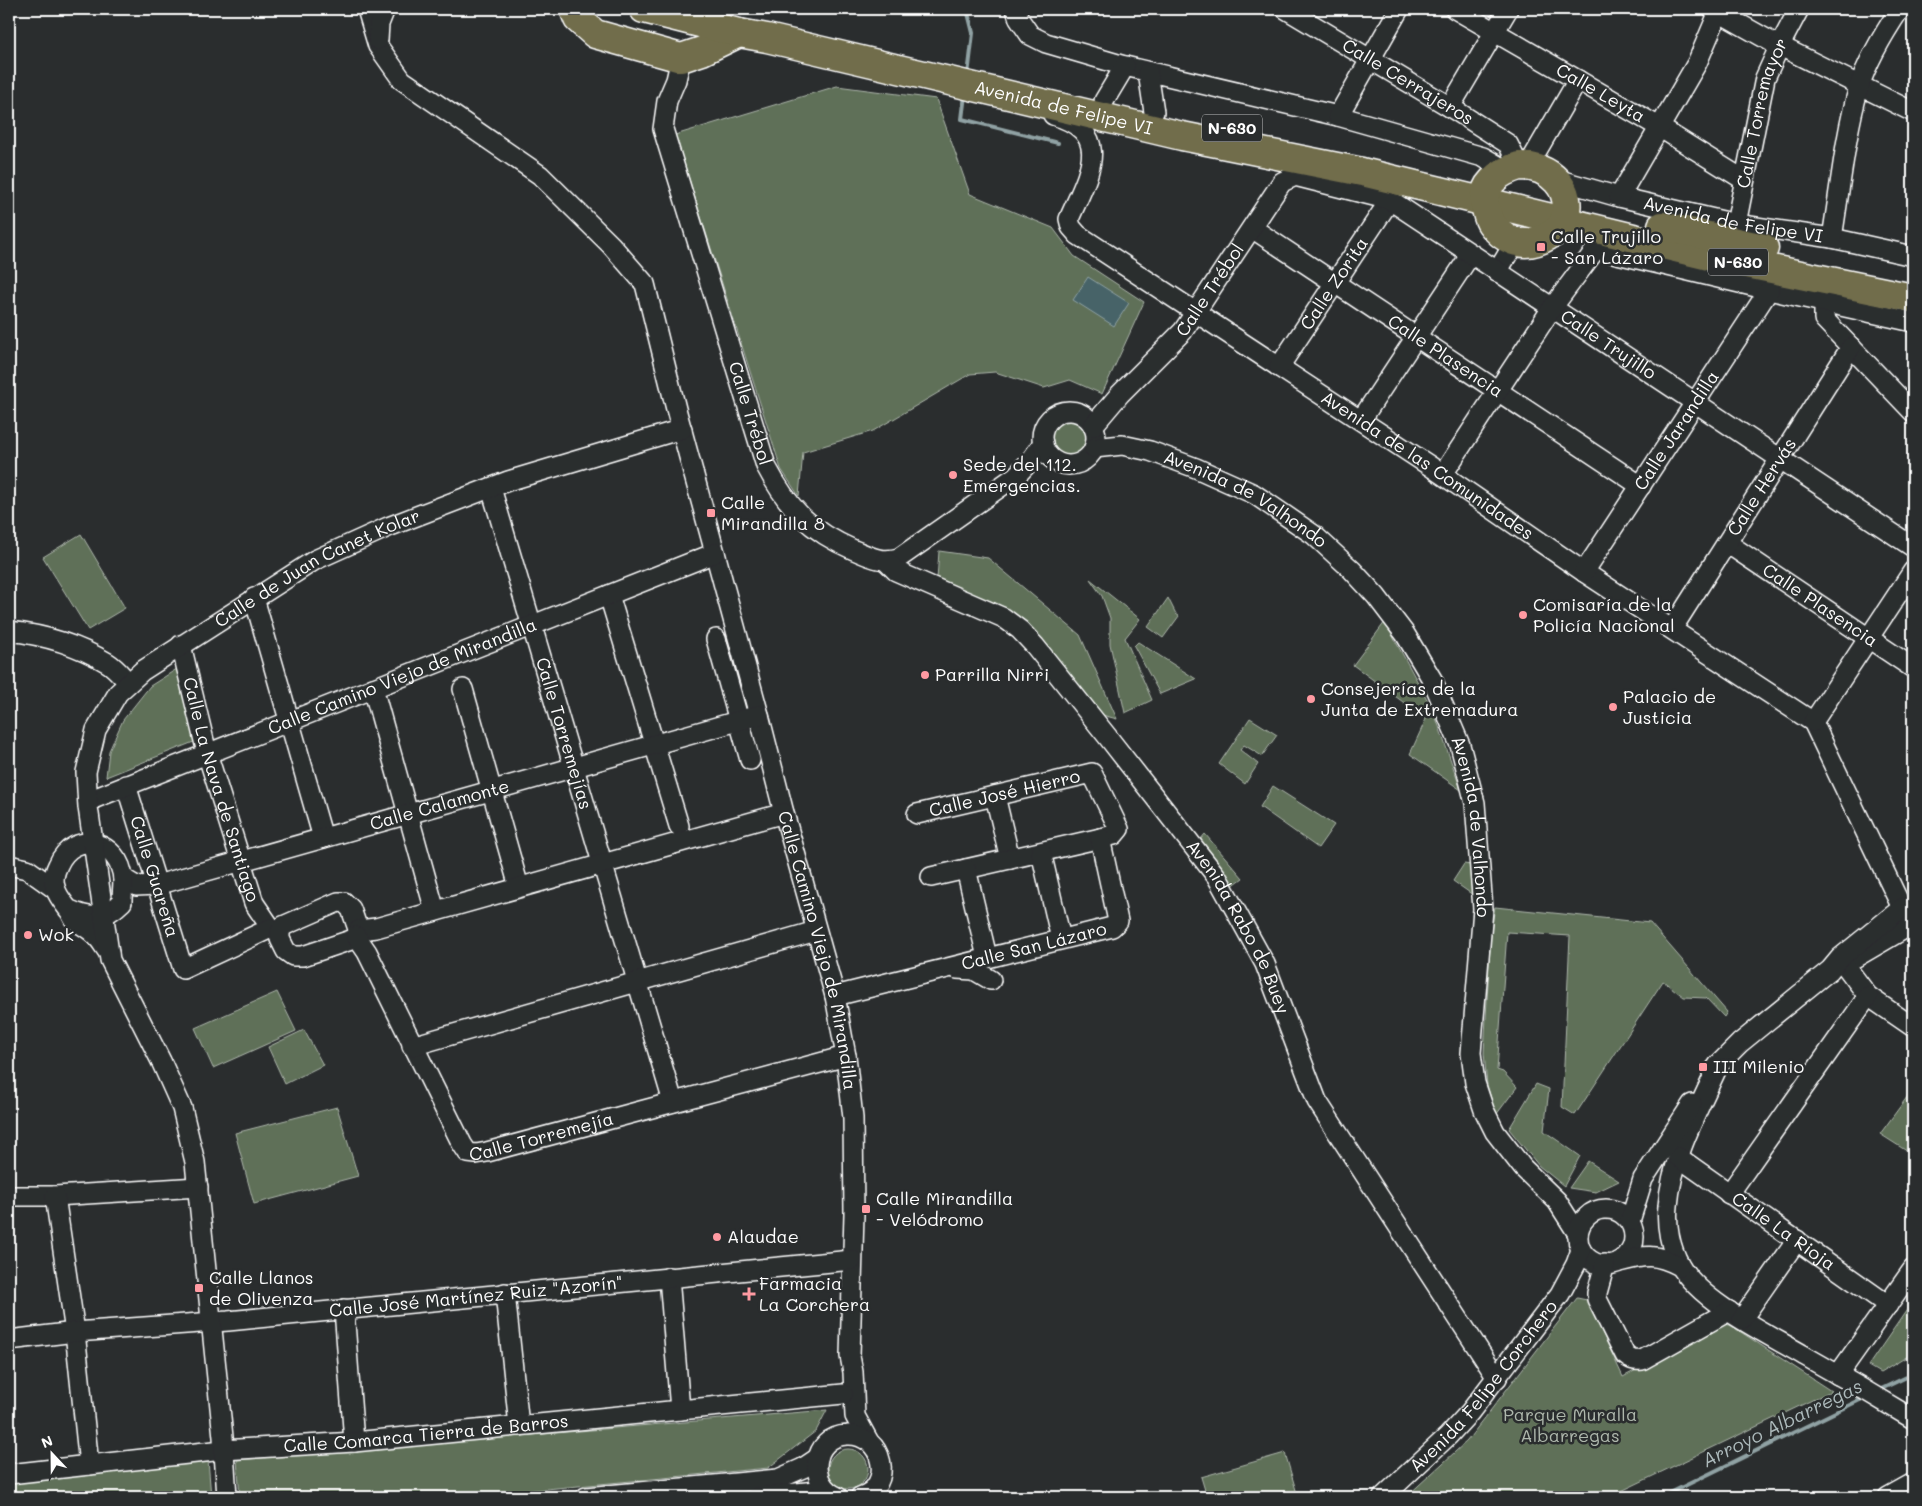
<svg xmlns="http://www.w3.org/2000/svg" width="1922" height="1506" font-family="Mali,sans-serif">
  <style>
    .green { fill: #5e6f58; stroke: #aeb7ac }
    .water { fill: #466468; stroke: #90a2a4 }
    .lines { fill: none; stroke-linecap: round; stroke-linejoin: round }
    .stream { stroke: #90a2a4; stroke-width: 4 }
    .minor-casing { stroke: #fff; stroke-width: 22 }
    .highway-casing { stroke: #fff; stroke-width: 31 }
    .minor { stroke: #2a2d2e; stroke-width: 19 }
    .highway { stroke: #716d4b; stroke-width: 28 }
    .poi-dot { fill: #ff9aa2; stroke: #2a2d2e; stroke-width: 2 }
    .labels { text-anchor: middle; stroke-width: 5; stroke-linejoin: round; paint-order: stroke }
    .shield { fill: #2a2d2e; stroke: #bfc0c0; stroke-width: 1 }
    .shield-label { font-size: 16px; font-weight: bold; fill: #fff }
    .street-label { font-size: 18px; fill: #fff; stroke: #2a2d2e }
    .poi-label { font-size: 18px; fill: #fff; stroke: #2a2d2e; text-anchor: start }
    .park-label { font-size: 18px; fill: #aeb7ac; stroke: #2a2d2e }
    .water-label { font-size: 19px; font-style: italic; fill: #acb9bb; stroke: #2a2d2e }
  </style>
  <rect width="100%" height="100%" fill="#2a2d2e"/>
  <filter id="ink" filterUnits="userSpaceOnUse"><feTurbulence type="fractalNoise" baseFrequency=".02" numOctaves="2"/><feDisplacementMap in="SourceGraphic" scale="10" xChannelSelector="R" yChannelSelector="G"/><feConvolveMatrix kernelMatrix="1 2 1 2 8 2 1 2 1" color-interpolation-filters="sRGB"/></filter>
  <g filter="url(#ink)">
    <g class="green">
      <path d="M837 86 936 99 970 194 1053 228 1074 256 1144 302 1102 394 1070 380 1044 388 995 372 970 374 873 431 803 452 799 496 781 469 675 135Z"/>
      <circle cx="1070" cy="438" r="18"/>
      <path d="M81 534 125 608 88 630 43 557Z"/>
      <path d="M939 551 988 558 1080 635 1117 719 1102 715 1050 652 1000 605 937 580Z"/>
      <path d="M1090 579 1140 619 1125 638 1152 700 1125 713 1110 644V618L1102 596Z"/>
      <path d="M1168 598 1176 614 1179 616 1163 638 1148 627Z"/>
      <path d="M1385 622 1434 712 1461 790 1410 754 1426 719 1353 665Z"/>
      <path d="M1138 642 1196 679 1160 694 1134 646Z"/>
      <path d="M180 667 201 739 106 777 109 751 123 720 150 686Z"/>
      <path d="M1250 718 1277 735 1262 756 1244 745 1240 750 1258 764 1245 784 1219 764Z"/>
      <path d="M1273 786 1334 825 1318 848 1260 807Z"/>
      <path d="M1205 834 1243 878 1232 886 1200 840Z"/>
      <path d="M1464 864 1471 865 1473 895 1453 881Z"/>
      <path d="M1495 907 1650 923 1727 1012 1724 1017 1706 998 1684 997 1663 981 1575 1115 1562 1107 1570 936 1507 932 1497 1070 1503 1072 1517 1087 1496 1115 1487 1085 1484 1053 1491 931Z"/>
      <path d="M277 992 296 1031 213 1068 195 1028Z"/>
      <path d="M304 1030 323 1065 285 1084 268 1047Z"/>
      <path d="M1536 1084 1549 1089 1544 1131 1580 1156 1564 1186 1539 1166 1509 1129Z"/>
      <path d="M1913 1089V1155L1880 1134Z"/>
      <path d="M337 1107 358 1176 254 1204 235 1133Z"/>
      <path d="M1588 1161 1619 1181 1596 1192 1569 1188Z"/>
      <path d="M1577 1298 1587 1300 1623 1377 1723 1324 1730 1325 1831 1391 1609 1497H1406L1467 1441Z"/>
      <path d="M1913 1301V1353L1880 1373 1868 1366Z"/>
      <path d="M827 1410 816 1431 768 1468 462 1497H240L237 1460Z"/>
      <circle cx="848" cy="1469" r="20"/>
      <path d="M1285 1453 1298 1497H1207L1201 1477Z"/>
      <path d="M208 1460 211 1497H9V1479Z"/>
    </g>
    <path class="water" d="M1088 277 1129 303 1114 326 1073 300Z"/>
    <g class="lines">
      <g class="stream">
        <path d="M967 9 973 33 968 75"/>
        <path d="M965 95 962 119 1058 143"/>
        <path d="M1877 1391 1913 1374"/>
        <path d="M1662 1497 1864 1398"/>
      </g>
      <g class="minor-casing">
        <g id="minor">
          <path id="s1" d="M367 9 378 46 402 80 540 175 611 245 645 284 676 409 759 715 784 813 835 996 846 1056 853 1118 854 1214 850 1356 853 1372 855 1416 868 1440"/>
          <path d="M1016 9 1019 19 1030 35 1046 43 1125 66 1338 116 1483 157 1505 170"/>
          <path id="s2" d="M1286 9 1450 107 1508 144 1519 166"/>
          <path id="s3" d="M1455 9 1659 127 1744 180"/>
          <path d="M1713 9 1770 41 1913 112"/>
          <path d="M378 40 379 24 385 9"/>
          <path id="s4" d="M681 58 676 80 667 101 663 129 766 466C788 508 810 531 854 550 871 557 881 563 899 558L1016 476 1031 460 1043 443"/>
          <path d="M1148 72 1154 112"/>
          <path d="M1104 101 1125 66"/>
          <path d="M1450 107 1508 9"/>
          <path id="s5" d="M1053 115C1116 133 1087 177 1069 219L1071 227 1078 235 1430 466 1584 572 1813 722 1902 908 1913 912"/>
          <path d="M1338 116 1399 9"/>
          <path d="M1528 166 1578 80"/>
          <path id="s6" d="M1556 179 1619 197 1736 224 1832 238 1913 256"/>
          <path d="M1619 197 1697 63 1720 9"/>
          <path id="s7" d="M1736 224 1765 78 1780 45 1799 9"/>
          <path id="s8" d="M1252 228 1641 486"/>
          <path d="M1832 238C1840 189 1845 135 1859 87 1868 59 1884 33 1900 9"/>
          <path d="M1497 272 1515 242"/>
          <path d="M1824 303V319L1913 412"/>
          <path id="s9" d="M1279 367 1390 200"/>
          <circle cx="1069" cy="438" r="27"/>
          <path d="M1361 420 1471 254"/>
          <path id="s10" d="M1093 426 1120 394 1183 331 1282 182 1295 176 1390 200 1913 547"/>
          <path id="s11" d="M1094 448 1122 445 1150 451 1196 468 1254 494 1314 535 1352 570 1376 596 1405 634 1433 681 1460 745 1475 803 1483 909 1471 1053 1475 1083 1484 1110 1495 1132 1523 1168 1557 1201 1578 1234"/>
          <path d="M1443 474 1552 308 1596 249 1769 290 1913 322"/>
          <path id="s12" d="M491 488 673 1102"/>
          <path id="s13" d="M1727 543 1913 668"/>
          <path id="s14" d="M886 561 896 571 1004 618 1020 630 1035 646 1107 736 1217 877 1265 964 1317 1101 1497 1378"/>
          <path id="s15" d="M1584 572 1769 290"/>
          <path d="M609 595 679 826"/>
          <path d="M254 598 323 838"/>
          <path id="s16" d="M1672 629 1851 347"/>
          <path d="M9 631C44 635 78 645 108 663 116 668 122 676 128 682"/>
          <path d="M716 639 750 760"/>
          <path id="s17" d="M181 645 207 753 254 903 271 928"/>
          <path d="M373 688 435 911"/>
          <path d="M463 689 519 887"/>
          <path d="M1813 722 1913 571"/>
          <path id="s18" d="M126 785 183 969 271 928"/>
          <path d="M995 796 1010 859"/>
          <path id="s19" d="M88 801 715 553"/>
          <path id="s20" d="M917 814 1092 773 1119 829 1114 835 931 877"/>
          <path d="M1041 852 1061 939"/>
          <path d="M9 865 27 869 55 889"/>
          <path d="M966 869 987 957"/>
          <path id="s21" d="M123 878 136 886 157 885 759 715"/>
          <path d="M338 902H344L351 909 359 932 354 939 303 956H293L286 951 280 939V932L283 926Z"/>
          <path d="M70 910C92 920 105 919 122 902 122 894 123 886 123 879 120 841 74 828 58 865 54 873 52 881 56 890 59 898 63 902 68 909 71 912 72 916 74 919 80 925 89 928 95 935 101 940 104 947 109 953"/>
          <path d="M359 930 376 928 784 813"/>
          <path id="s22" d="M356 936 367 952 462 1144 468 1153 476 1154 487 1152 846 1056"/>
          <path d="M1851 960 1904 929 1913 916"/>
          <path d="M1844 964 1868 996 1913 1027"/>
          <path d="M957 969 974 970 991 980"/>
          <path id="s23" d="M835 996 1112 927 1118 921 1100 838"/>
          <path d="M412 1046 816 931"/>
          <path d="M1719 1064C1699 1109 1672 1155 1668 1206 1666 1225 1670 1248 1680 1265 1701 1303 1768 1334 1805 1356 1841 1376 1877 1397 1913 1419"/>
          <path d="M1712 1073 1719 1064 1740 1043 1830 970 1840 958 1902 908 1913 905"/>
          <path id="s24" d="M1678 1157 1888 1305"/>
          <path d="M1729 1194 1868 996"/>
          <path d="M9 1196H55L198 1187"/>
          <path d="M55 1196 75 1332 89 1465"/>
          <circle cx="1606" cy="1237" r="28"/>
          <path d="M1630 1221 1643 1179 1692 1104"/>
          <path d="M1619 1262C1645 1255 1655 1253 1680 1266"/>
          <path d="M1605 1264 1597 1293V1299L1625 1355C1631 1360 1634 1361 1642 1360L1729 1311"/>
          <path d="M669 1277 680 1410"/>
          <path d="M505 1293 519 1426"/>
          <path d="M344 1309 354 1442"/>
          <path d="M1742 1319 1797 1240"/>
          <path id="s25" d="M9 1340 75 1332 228 1321 852 1260"/>
          <path d="M1838 1375 1913 1269"/>
          <path id="s26" d="M9 1474 223 1450 354 1442 843 1394"/>
          <path id="s27" d="M227 1497 223 1437 195 1162 182 1108 161 1061 110 960 88 807 86 772 96 730 118 693 142 671 315 560 388 527 508 481 682 429"/>
          <path d="M586 1497 778 1479 803 1468 818 1458"/>
          <path d="M757 1497 826 1490"/>
          <path d="M838 1497C806 1484 812 1436 847 1435 884 1433 895 1487 860 1497"/>
          <path id="s28" d="M1383 1497 1448 1436 1470 1412 1560 1294 1576 1264 1581 1250"/>
          <path d="M1888 1497 1913 1483"/>
        </g>
      </g>
      <g class="highway-casing">
        <g id="highway">
          <path d="M574 9 578 19 595 34 681 58 702 51 739 33"/>
          <path id="s29" d="M644 9 739 33 767 38 1182 136 1362 172 1708 256 1913 298"/>
          <path d="M1519 166C1549 165 1575 189 1564 220 1561 229 1555 232 1548 236 1526 249 1506 243 1491 223 1488 219 1487 213 1486 209 1479 185 1499 172 1519 166Z"/>
          <path d="M1662 226 1764 248"/>
        </g>
      </g>
      <use href="#minor" class="minor"/>
      <use href="#highway" class="highway"/>
    </g>
  </g>
  <g class="poi-dot">
    <rect x="1536" y="242" width="10" height="10" rx="2.5"/>
    <circle cx="953" cy="475" r="5"/>
    <rect x="706" y="508" width="10" height="10" rx="2.5"/>
    <circle cx="1523" cy="615" r="5"/>
    <circle cx="925" cy="675" r="5"/>
    <circle cx="1311" cy="699" r="5"/>
    <circle cx="1613" cy="707" r="5"/>
    <circle cx="28" cy="935" r="5"/>
    <rect x="1698" y="1062" width="10" height="10" rx="2.5"/>
    <rect x="861" y="1204" width="10" height="10" rx="2.5"/>
    <circle cx="717" cy="1237" r="5"/>
    <rect x="194" y="1283" width="10" height="10" rx="2.5"/>
    <path d="M746.5 1286.5h5v5h5v5h-5v5h-5v-5h-5v-5h5z"/>
  </g>
  <g class="labels">
    <g class="shield">
      <rect x="1202" y="114.5" width="60" height="27" rx="4"/>
      <rect x="1708" y="248.5" width="60" height="27" rx="4"/>
    </g>
    <g class="shield-label">
      <text x="1232" y="134">N-630</text>
      <text x="1738" y="268">N-630</text>
    </g>
    <g class="street-label">
      <text dy="6" stroke="none"><textPath href="#s2" startOffset="142">Calle Cerrajeros</textPath></text>
      <text dy="6" stroke="none"><textPath href="#s3" startOffset="168">Calle Leyta</textPath></text>
      <text dy="6" stroke="none"><textPath href="#s29" startOffset="431">Avenida de Felipe VI</textPath></text>
      <text dy="6" stroke="none"><textPath href="#s7" startOffset="114">Calle Torremayor</textPath></text>
      <text dy="6" stroke="none"><textPath href="#s6" startOffset="182">Avenida de Felipe VI</textPath></text>
      <text dy="6" stroke="none"><textPath href="#s9" startOffset="100">Calle Zorita</textPath></text>
      <text dy="6" stroke="none"><textPath href="#s10" startOffset="180">Calle Trébol</textPath></text>
      <text dy="6" stroke="none"><textPath href="#s10" startOffset="684">Calle Trujillo</textPath></text>
      <text dy="6" stroke="none"><textPath href="#s8" startOffset="232">Calle Plasencia</textPath></text>
      <text dy="6" stroke="none"><textPath href="#s4" startOffset="371">Calle Trébol</textPath></text>
      <text dy="6" stroke="none"><textPath href="#s15" startOffset="169">Calle Jarandilla</textPath></text>
      <text dy="6" stroke="none"><textPath href="#s5" startOffset="566">Avenida de las Comunidades</textPath></text>
      <text dy="6" stroke="none"><textPath href="#s16" startOffset="168">Calle Hervás</textPath></text>
      <text dy="6" stroke="none"><textPath href="#s11" startOffset="164">Avenida de Valhondo</textPath></text>
      <text dy="6" stroke="none"><textPath href="#s27" startOffset="1069">Calle de Juan Canet Kolar</textPath></text>
      <text dy="6" stroke="none"><textPath href="#s13" startOffset="112">Calle Plasencia</textPath></text>
      <text dy="6" stroke="none"><textPath href="#s19" startOffset="338">Calle Camino Viejo de Mirandilla</textPath></text>
      <text dy="6" stroke="none"><textPath href="#s12" startOffset="256">Calle Torremejías</textPath></text>
      <text dy="6" stroke="none"><textPath href="#s17" startOffset="150">Calle La Nava de Santiago</textPath></text>
      <text dy="6" stroke="none"><textPath href="#s20" startOffset="90">Calle José Hierro</textPath></text>
      <text dy="6" stroke="none"><textPath href="#s21" startOffset="330">Calle Calamonte</textPath></text>
      <text dy="6" stroke="none"><textPath href="#s11" startOffset="584">Avenida de Valhondo</textPath></text>
      <text dy="6" stroke="none"><textPath href="#s18" startOffset="96">Calle Guareña</textPath></text>
      <text dy="6" stroke="none"><textPath href="#s14" startOffset="522">Avenida Rabo de Buey</textPath></text>
      <text dy="6" stroke="none"><textPath href="#s23" startOffset="205">Calle San Lázaro</textPath></text>
      <text dy="6" stroke="none"><textPath href="#s1" startOffset="1088">Calle Camino Viejo de Mirandilla</textPath></text>
      <text dy="6" stroke="none"><textPath href="#s22" startOffset="320">Calle Torremejía</textPath></text>
      <text dy="6" stroke="none"><textPath href="#s24" startOffset="129">Calle La Rioja</textPath></text>
      <text dy="6" stroke="none"><textPath href="#s25" startOffset="469">Calle José Martínez Ruiz "Azorín"</textPath></text>
      <text dy="6" stroke="none"><textPath href="#s28" startOffset="150">Avenida Felipe Corchero</textPath></text>
      <text dy="6" stroke="none"><textPath href="#s26" startOffset="419">Calle Comarca Tierra de Barros</textPath></text>
    </g>
    <g class="poi-label">
      <text x="1551" y="243">Calle Trujillo<tspan x="1551" dy="21">- San Lázaro</tspan></text>
      <text x="963" y="471">Sede del 112.<tspan x="963" dy="21">Emergencias.</tspan></text>
      <text x="721" y="509">Calle<tspan x="721" dy="21">Mirandilla 8</tspan></text>
      <text x="1533" y="611">Comisaría de la<tspan x="1533" dy="21">Policía Nacional</tspan></text>
      <text x="935" y="681">Parrilla Nirri</text>
      <text x="1321" y="695">Consejerías de la<tspan x="1321" dy="21">Junta de Extremadura</tspan></text>
      <text x="1623" y="703">Palacio de<tspan x="1623" dy="21">Justicia</tspan></text>
      <text x="38" y="941">Wok</text>
      <text x="1713" y="1073">III Milenio</text>
      <text x="876" y="1205">Calle Mirandilla<tspan x="876" dy="21">- Velódromo</tspan></text>
      <text x="727" y="1243">Alaudae</text>
      <text x="209" y="1284">Calle Llanos<tspan x="209" dy="21">de Olivenza</tspan></text>
      <text x="759" y="1290">Farmacia<tspan x="759" dy="21">La Corchera</tspan></text>
    </g>
    <g class="park-label">
      <text x="1570" y="1421">Parque Muralla<tspan x="1570" dy="21">Albarregas</tspan></text>
    </g>
    <g class="water-label">
      <text transform="translate(1782 1423) rotate(-26)" y="7">Arroyo Albarregas</text>
    </g>
  </g>
  <rect width="1922" height="1506" fill="none" stroke="#2a2d2e" stroke-width="30"/>
  <rect x="15" y="15" width="1892" height="1476" fill="none" stroke="#fff" stroke-width="2" filter="url(#ink)"/>
  <g transform="translate(52 1454) rotate(338)" stroke="#2a2d2e" stroke-width="4" paint-order="stroke">
  <path d="M0-4L9 19L0 12L-9 19Z" fill="#ffffff"/>
  <text y="-8" font-size="14" font-weight="bold" text-anchor="middle" fill="#ffffff">N</text>
  </g>
</svg>
